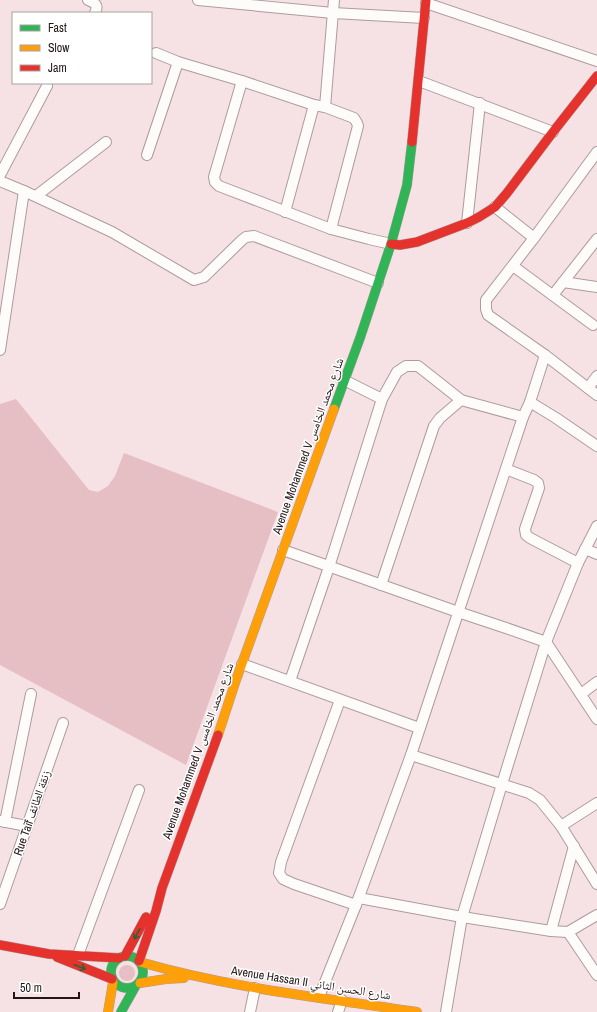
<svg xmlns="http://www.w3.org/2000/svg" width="597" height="1012" font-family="'Archivo Narrow','Noto Naskh Arabic',sans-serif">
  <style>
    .green { fill: #e6bfc4 }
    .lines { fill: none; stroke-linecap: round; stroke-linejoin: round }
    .street-casing { stroke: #ac9c9e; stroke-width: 12 }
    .fast-casing { stroke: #ac9c9e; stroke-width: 10 }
    .slow-casing { stroke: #ac9c9e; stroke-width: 10 }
    .jam-casing { stroke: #ac9c9e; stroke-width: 10 }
    .street { stroke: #fefbfb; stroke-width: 10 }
    .fast { stroke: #30b455; stroke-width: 9 }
    .slow { stroke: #ff9f0a; stroke-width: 9 }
    .jam { stroke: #e5322d; stroke-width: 9 }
    .oneway { stroke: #2a6436 }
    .labels { text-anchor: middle; stroke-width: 3; stroke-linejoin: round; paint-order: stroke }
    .street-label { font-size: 12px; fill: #231416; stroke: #fff }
  </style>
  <rect width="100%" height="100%" fill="#f6e2e4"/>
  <g class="green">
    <path d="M16 399 89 490 98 492 108 486 115 476 124 453 278 512 186 765 0 665V404Z"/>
    <circle cx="127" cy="973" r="8"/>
  </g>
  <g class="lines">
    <g class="street-casing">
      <g id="street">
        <path d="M88 0C95 3 99 5 95 13"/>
        <path d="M198 0 333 13 424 18"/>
        <path d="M426 3 597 61"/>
        <path d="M156 53 178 62 242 81 314 105 325 107 354 118 357 123 358 126 331 229"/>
        <path d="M242 81 214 177 215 182 219 186 331 229 369 239 391 244"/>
        <path d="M419 81 553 132"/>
        <path d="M325 107 334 0"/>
        <path d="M147 155 178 62"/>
        <path d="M0 175 47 86"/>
        <path d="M0 181 24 191 112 232 194 280 204 277 242 240 246 237 254 236 378 283"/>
        <path d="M36 196 106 142"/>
        <path d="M495 207 534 238 486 300V309L488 315 545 355 597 395"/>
        <path d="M285 212 314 105"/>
        <path d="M467 223 480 103"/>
        <path d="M534 238 597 152"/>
        <path d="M513 266 593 325"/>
        <path d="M563 282 597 287"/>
        <path d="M553 295 597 239"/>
        <path d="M0 350 24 191"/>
        <path d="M588 388 597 376"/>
        <path d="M382 399 397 372 406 366H418L461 400"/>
        <path d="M530 402 556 418 597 446"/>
        <path d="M506 469 534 480 538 483 539 488 525 529 526 535 530 538 578 563"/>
        <path d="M585 549 597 554"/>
        <path d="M283 550 458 612 506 628 546 642 597 719"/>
        <path d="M381 585 434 426 440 418 461 400 523 417"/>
        <path d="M242 664 419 728"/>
        <path d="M290 681 329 567 382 399 344 380"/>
        <path d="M581 694 597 682"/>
        <path d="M340 700 281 862 279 873 283 879 294 884 356 905"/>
        <path d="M411 755 529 793 540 800 561 826 597 884"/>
        <path d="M0 821 27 826"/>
        <path d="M5 822 31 694"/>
        <path d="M561 826 597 803"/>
        <path d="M359 898 462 917 551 931 568 932 597 915"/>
        <path d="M0 904 63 723"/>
        <path d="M551 931 574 846"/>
        <path d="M568 932 597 975"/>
        <path d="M78 955 139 790"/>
        <path d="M319 997 356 905 411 755 523 417 530 402 545 355"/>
        <path d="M250 1012 255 988"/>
        <path d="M338 1012 342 1000"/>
        <path d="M446 1012 462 917 502 784 546 642 578 563 597 526"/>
      </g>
    </g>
    <g class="fast-casing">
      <g id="fast">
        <path d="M334 409 360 338 391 244 407 185 412 142"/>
        <circle cx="127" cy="972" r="16"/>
        <path d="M121 1012 135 987"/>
      </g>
    </g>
    <g class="slow-casing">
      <g id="slow">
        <path d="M218 735 236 680 334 409"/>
        <path d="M140 962C230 988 324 998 417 1012"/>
        <path d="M140 983 166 979 184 978"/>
        <path d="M108 1012 113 982"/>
      </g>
    </g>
    <g class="jam-casing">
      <g id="jam">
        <path d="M412 142 426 0"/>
        <path d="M391 244 400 245 417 242 467 223 479 217 495 207 507 193 553 132 597 76"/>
        <path d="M0 945 49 954 119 958"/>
        <path d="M125 956 146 917"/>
        <path d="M57 957 112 979"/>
        <path d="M139 961 156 911 162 888 218 735"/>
      </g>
    </g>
    <use href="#street" class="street"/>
    <use href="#fast" class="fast"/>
    <use href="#slow" class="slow"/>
    <use href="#jam" class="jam"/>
  </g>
  <defs><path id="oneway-shaft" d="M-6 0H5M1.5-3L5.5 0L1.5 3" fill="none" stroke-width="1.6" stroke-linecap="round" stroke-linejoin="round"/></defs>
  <g class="oneway">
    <use href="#oneway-shaft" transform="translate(137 934) rotate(119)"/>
    <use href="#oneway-shaft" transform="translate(80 967) rotate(22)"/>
  </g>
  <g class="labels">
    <g class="street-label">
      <text transform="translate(308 446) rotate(-70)" y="4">Avenue Mohammed V شارع محمد الخامس</text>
      <text transform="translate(198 751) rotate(-70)" y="4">Avenue Mohammed V شارع محمد الخامس</text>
      <text transform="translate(32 813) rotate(-71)" y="4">Rue Taïf زنقة الطائف</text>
      <text transform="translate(311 983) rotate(9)" y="4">Avenue Hassan II شارع الحسن الثاني</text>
    </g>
  </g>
  <rect x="12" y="12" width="140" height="72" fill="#ffffff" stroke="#a7a1a2"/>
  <rect x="20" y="25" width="20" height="6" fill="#30b455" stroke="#a7a1a2"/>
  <text x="48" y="32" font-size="12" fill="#231416">Fast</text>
  <rect x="20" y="45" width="20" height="6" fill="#ff9f0a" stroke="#a7a1a2"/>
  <text x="48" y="52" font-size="12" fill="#231416">Slow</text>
  <rect x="20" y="65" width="20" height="6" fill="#e5322d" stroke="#a7a1a2"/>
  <text x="48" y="72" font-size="12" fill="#231416">Jam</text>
  <path d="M14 992v6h65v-6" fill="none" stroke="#231416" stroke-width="2"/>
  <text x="20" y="992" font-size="12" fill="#231416" stroke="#ffffff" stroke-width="3" paint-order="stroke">50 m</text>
</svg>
